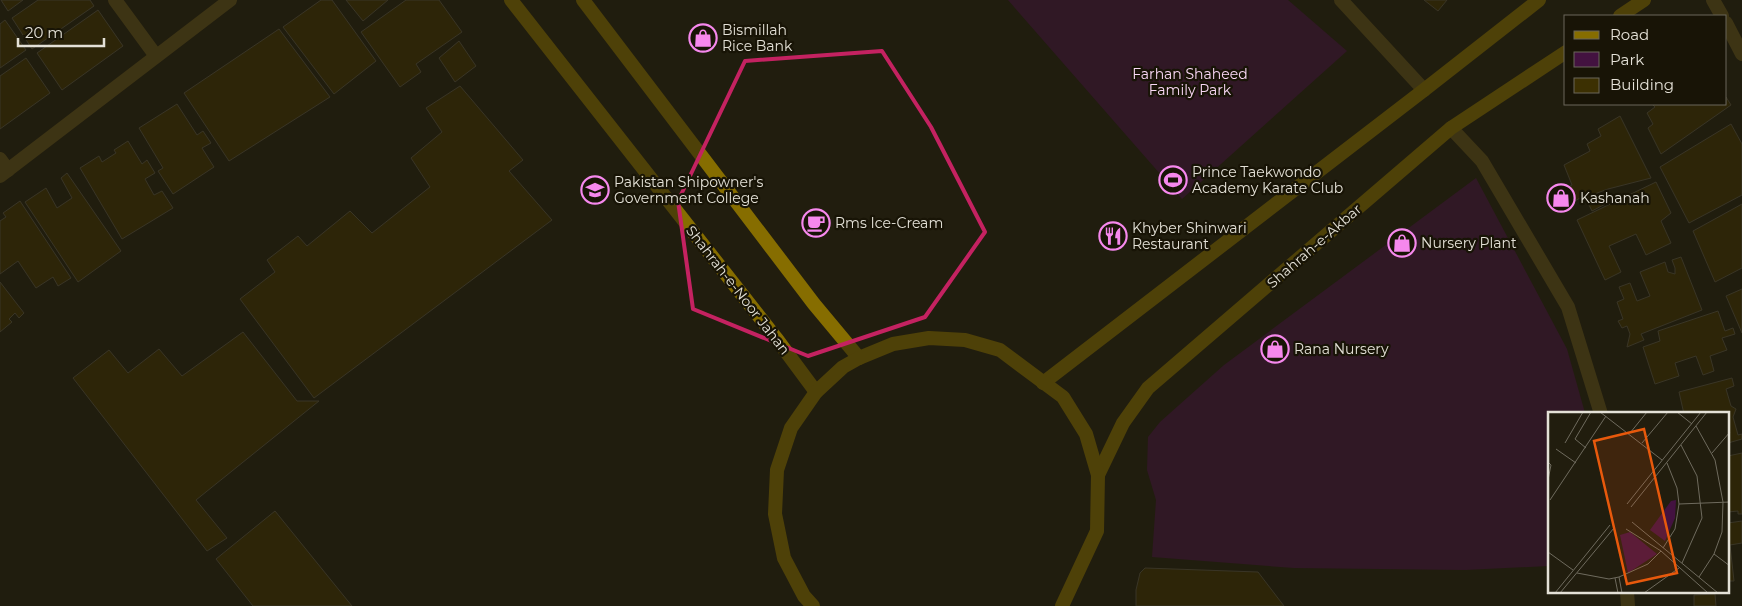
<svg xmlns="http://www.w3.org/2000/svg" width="1742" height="606" font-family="Montserrat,sans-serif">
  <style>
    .green { fill: #431240 }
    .building { fill: #3c3002; stroke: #575242 }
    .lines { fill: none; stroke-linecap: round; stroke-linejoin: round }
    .minor { stroke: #60511c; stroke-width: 14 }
    .tertiary { stroke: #60511c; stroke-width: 14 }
    .secondary { stroke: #866d00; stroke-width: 14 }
    .marked { fill: none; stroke: #c42261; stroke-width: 4; stroke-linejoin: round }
    .labels { text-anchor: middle; stroke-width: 4.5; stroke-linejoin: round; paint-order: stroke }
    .poi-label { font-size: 14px; fill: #e4e1d7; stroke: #181406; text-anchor: start }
    .park-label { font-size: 14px; fill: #fad8f6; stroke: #181406 }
    .street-label { font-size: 14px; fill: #e4e1d7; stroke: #181406 }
    .inset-road { fill: none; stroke: #6f6b5e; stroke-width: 1 }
    .view { fill: #e8590c; fill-opacity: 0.15; stroke: #e8590c; stroke-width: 2.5 }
    .inset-edge { fill: none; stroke: #e4e1d7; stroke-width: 2.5 }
  </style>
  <rect width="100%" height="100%" fill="#211d0e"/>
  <g class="green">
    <path d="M1008 0H1288L1347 51 1182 199Z"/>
    <path d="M1476 178 1567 349 1585 413 1550 414 1549 566 1465 570 1294 568 1152 557 1156 500 1147 470 1148 437 1160 422 1224 365Z"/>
  </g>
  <g class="building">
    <path d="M1 0H23L8 11Z"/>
    <path d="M38 0H90L94 6 32 49 12 18Z"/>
    <path d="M321 0H332L376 61 334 94 283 27Z"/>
    <path d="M346 0H388L363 21Z"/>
    <path d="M406 0H439L462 32 416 64 421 72 400 87 361 32Z"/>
    <path d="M1424 0H1447L1438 11Z"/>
    <path d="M98 10 123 46 62 90 37 53Z"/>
    <path d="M5 20 26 50 0 68V24Z"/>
    <path d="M279 29 330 97 229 161 184 93Z"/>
    <path d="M459 41 476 66 455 82 439 58Z"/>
    <path d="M26 58 50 93 0 129V76Z"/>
    <path d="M460 86 523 160 509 171 552 220 314 398 240 299 275 272 267 260 298 236 307 246 350 211 372 233 430 187 411 158 442 132 426 108Z"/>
    <path d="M1726 97 1731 105 1661 154 1648 128 1653 124 1647 113 1655 107 1652 104H1726Z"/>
    <path d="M177 104 197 135 203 131 211 143 202 148 214 167 173 194 158 171 163 168 139 128Z"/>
    <path d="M1620 116 1651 178 1608 189 1597 193 1584 201 1582 197 1569 204 1563 190 1572 185 1564 165 1590 151 1587 144 1601 136 1598 129Z"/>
    <path d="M1731 124 1742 144V195L1689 223 1660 167Z"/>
    <path d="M128 141 142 164 147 160 155 173 145 179 154 195 162 191 173 208 122 239 80 168 99 156 102 162 116 153 114 150Z"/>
    <path d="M67 173 121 251 78 282 25 202 46 188 57 208 72 198 61 178Z"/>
    <path d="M1656 182 1671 213 1661 221 1671 243 1646 255 1636 234 1609 246 1621 272 1605 280 1577 220Z"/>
    <path d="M1605 194 1609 202 1592 211 1588 203Z"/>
    <path d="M20 201 71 278 58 286 53 277 36 288 18 261 0 274V221L6 217 3 213Z"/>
    <path d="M1742 204V268L1715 282 1693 231Z"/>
    <path d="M1681 257 1702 310 1641 334 1644 340 1627 347 1630 334 1627 326 1622 328 1618 321 1623 319 1617 302 1624 299 1619 287 1630 283 1637 301 1650 296 1640 272 1665 262 1668 272 1675 274V268L1672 260Z"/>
    <path d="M0 282 24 313 19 318 15 313 9 319 12 322 0 332Z"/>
    <path d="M1742 289V333L1726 296Z"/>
    <path d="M1718 311 1725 331 1733 328 1735 334 1722 338 1727 350 1710 356 1714 371 1703 375 1696 356 1675 363 1679 376 1655 384 1643 347 1660 341 1658 331Z"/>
    <path d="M243 332 297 401H319L196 500 227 538 207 551 73 378 109 350 128 373 159 349 182 376Z"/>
    <path d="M1732 378 1734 386 1726 389 1731 406 1736 409 1733 417 1738 435 1742 434V439L1728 443V414H1684L1679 392Z"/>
    <path d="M1742 453V514H1738V511L1728 512V456Z"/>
    <path d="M275 511 352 606H253L216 559Z"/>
    <path d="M1742 521V543L1730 545 1734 581H1728V523Z"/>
    <path d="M1145 568 1258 572 1284 606H1136V590L1140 573Z"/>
    <path d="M1715 594 1716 606H1694V595Z"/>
  </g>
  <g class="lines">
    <g class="minor">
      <path d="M115 0 156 56"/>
      <path d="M1713 0 1722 16"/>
      <path d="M1726 23 1742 54"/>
      <path d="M0 159 8 170"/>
      <path d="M0 176 230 0"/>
    </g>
    <g class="tertiary">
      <path d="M1341 0 1424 90"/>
      <path d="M1451 128 1482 161 1568 307 1601 414"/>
      <path d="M1627 592 1628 606"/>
    </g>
    <g class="secondary">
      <path d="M511 0 776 338 816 392"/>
      <path d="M583 0 814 304 859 358"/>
      <path d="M1620 16 1644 0"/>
      <path d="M1043 383 1424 90 1539 0"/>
      <path d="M1098 475 1123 423 1148 388 1451 128 1566 52"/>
      <path d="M813 606 804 596 784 558 775 514 777 470 791 428 816 392 843 367 859 358 893 344 929 338 965 340 1000 350 1063 397 1086 434 1098 475 1097 531 1062 606"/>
    </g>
  </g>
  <path d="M0 0H1742V606H0ZM882 51 931 127 985 232 925 317 808 356 693 309 678 201 745 61Z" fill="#211d0e" fill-opacity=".55" fill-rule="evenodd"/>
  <path class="marked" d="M882 51 931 127 985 232 925 317 808 356 693 309 678 201 745 61Z"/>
  <defs>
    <g id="shop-ring" transform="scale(1.4375)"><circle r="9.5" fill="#181406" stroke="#f688ed" stroke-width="1.5"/><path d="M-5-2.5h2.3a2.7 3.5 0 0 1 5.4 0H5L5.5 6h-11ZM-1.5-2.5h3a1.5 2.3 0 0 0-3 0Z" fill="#f688ed"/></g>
    <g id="stadium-ring" transform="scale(1.4375)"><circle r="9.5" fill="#181406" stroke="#f688ed" stroke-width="1.5"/><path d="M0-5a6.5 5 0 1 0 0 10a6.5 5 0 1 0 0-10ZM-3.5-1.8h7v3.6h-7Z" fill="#f688ed"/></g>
    <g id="university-ring" transform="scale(1.4375)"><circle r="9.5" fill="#181406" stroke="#f688ed" stroke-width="1.5"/><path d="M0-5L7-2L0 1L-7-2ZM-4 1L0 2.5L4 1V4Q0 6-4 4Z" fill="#f688ed"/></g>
    <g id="cafe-ring" transform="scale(1.4375)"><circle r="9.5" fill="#181406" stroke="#f688ed" stroke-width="1.5"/><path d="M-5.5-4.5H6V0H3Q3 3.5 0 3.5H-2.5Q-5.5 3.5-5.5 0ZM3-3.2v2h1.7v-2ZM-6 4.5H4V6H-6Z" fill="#f688ed"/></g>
    <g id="restaurant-ring" transform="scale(1.4375)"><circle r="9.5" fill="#181406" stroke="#f688ed" stroke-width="1.5"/><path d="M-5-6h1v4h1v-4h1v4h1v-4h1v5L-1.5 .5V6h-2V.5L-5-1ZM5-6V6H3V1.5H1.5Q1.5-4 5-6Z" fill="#f688ed"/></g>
  </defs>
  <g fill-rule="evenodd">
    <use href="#shop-ring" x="703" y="38"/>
    <use href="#stadium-ring" x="1173" y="180"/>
    <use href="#university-ring" x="595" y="190"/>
    <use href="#shop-ring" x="1561" y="198"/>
    <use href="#cafe-ring" x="816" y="223"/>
    <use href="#restaurant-ring" x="1113" y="236"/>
    <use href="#shop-ring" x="1402" y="243"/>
    <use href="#shop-ring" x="1275" y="349"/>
  </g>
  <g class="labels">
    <g class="poi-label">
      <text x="722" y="35">Bismillah<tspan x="722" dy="16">Rice Bank</tspan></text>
      <text x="1192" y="177">Prince Taekwondo<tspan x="1192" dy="16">Academy Karate Club</tspan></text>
      <text x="614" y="187">Pakistan Shipowner's<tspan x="614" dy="16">Government College</tspan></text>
      <text x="1580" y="203">Kashanah</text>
      <text x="835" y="228">Rms Ice-Cream</text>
      <text x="1132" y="233">Khyber Shinwari<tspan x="1132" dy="16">Restaurant</tspan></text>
      <text x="1421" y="248">Nursery Plant</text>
      <text x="1294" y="354">Rana Nursery</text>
    </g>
    <g class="park-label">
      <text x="1190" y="79">Farhan Shaheed<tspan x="1190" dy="16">Family Park</tspan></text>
    </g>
    <g class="street-label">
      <text transform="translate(1314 246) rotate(-41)" y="5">Shahrah-e-Akbar</text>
      <text transform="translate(738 290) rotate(52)" y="5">Shahrah-e-Noor Jahan</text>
    </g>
  </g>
  <g transform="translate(1548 412)">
    <rect width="181" height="181" fill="#211d0e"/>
    <path d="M128 88 127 106 117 129 102 118 123 89ZM82 120 109 142 80 161 72 123Z" fill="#431240"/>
    <path class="inset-road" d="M52 0 114 48M129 0 144 12M148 14 167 48 175 90 174 120 166 142 151 165M82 21 99 0M17 31 35 0M94 31 120 0M133 33 149 64 154 106 134 151M38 36 27 27 43 0M8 37 28 51M164 41 182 20M0 50 3 53 0 68M2 88 58 4M79 92 153 0M131 92 182 90M83 95 159 0M84 110 170 181M78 117 113 139 160 181M115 136 127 117 131 92 129 76 119 51M0 140 25 158M166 142 182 154M29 161 61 167 71 165 100 152 113 139M71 165 74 181M67 166 70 181M7 181 62 113M12 181 66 116M96 181 131 156"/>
    <path class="view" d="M96 17 129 161 79 172 46 29Z"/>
    <rect width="181" height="181" class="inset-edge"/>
  </g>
  <rect x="1564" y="15" width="162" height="90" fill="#181406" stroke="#6a665a"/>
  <rect x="1574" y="31" width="25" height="8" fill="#866d00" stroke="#6a665a"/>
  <text x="1610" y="40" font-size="15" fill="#e4e1d7">Road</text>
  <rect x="1574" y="52" width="25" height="15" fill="#431240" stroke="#6a665a"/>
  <text x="1610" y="65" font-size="15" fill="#e4e1d7">Park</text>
  <rect x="1574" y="78" width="25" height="15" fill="#3c3002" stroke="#6a665a"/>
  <text x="1610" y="90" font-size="15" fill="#e4e1d7">Building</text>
  <path d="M18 38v8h86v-8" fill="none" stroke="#e4e1d7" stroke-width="2.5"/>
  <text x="25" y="38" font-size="15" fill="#e4e1d7" stroke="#181406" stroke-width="4" paint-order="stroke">20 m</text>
</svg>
